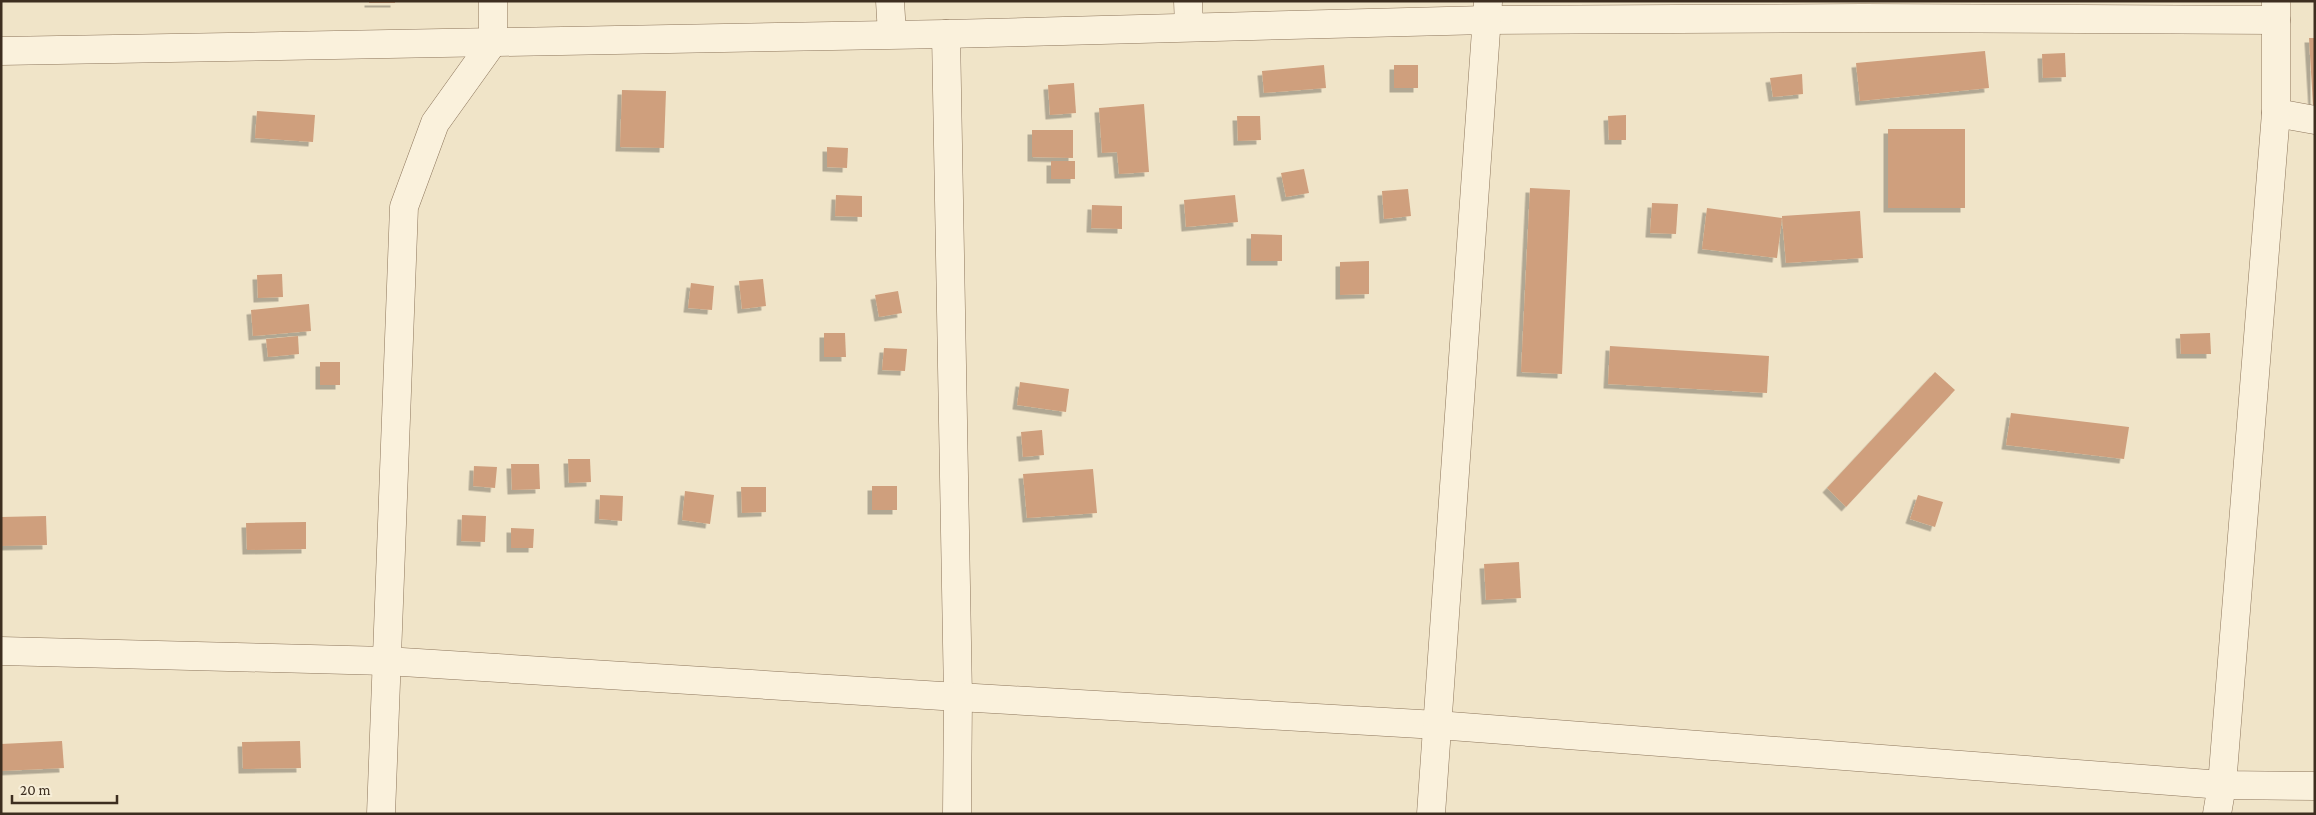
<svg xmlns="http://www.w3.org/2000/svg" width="2316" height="815" font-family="'Crimson Pro',serif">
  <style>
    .building { fill: #cf9f7d; filter: url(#shadow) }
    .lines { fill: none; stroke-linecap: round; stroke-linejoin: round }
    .minor-casing { stroke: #8d765c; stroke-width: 29 }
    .minor { stroke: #faf1dc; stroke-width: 28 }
  </style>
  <defs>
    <filter id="shadow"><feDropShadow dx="-4.5" dy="4.5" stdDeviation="0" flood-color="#0004"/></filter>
  </defs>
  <rect width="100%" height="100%" fill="#f0e4c8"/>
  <g class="building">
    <rect x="369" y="1" width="26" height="2"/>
    <path d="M2309 38H2315V105H2313Z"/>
    <path d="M1985 51 1989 88 1860 101 1856 63Z"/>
    <path d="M2065 53 2066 77 2043 78 2042 54Z"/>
    <path d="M1324 65 1326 88 1264 93 1262 71Z"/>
    <rect x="1394" y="65" width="24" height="23"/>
    <path d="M1802 74 1803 94 1773 97 1770 78Z"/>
    <path d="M1074 83 1076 113 1050 115 1048 85Z"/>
    <path d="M622 90 666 91 664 148 620 147Z"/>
    <path d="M1144 104 1149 172 1119 174 1117 152 1102 153 1099 108Z"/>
    <path d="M257 111 315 115 313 142 255 138Z"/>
    <path d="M1626 115V140H1609L1608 116Z"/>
    <path d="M1237 116H1260L1261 140 1238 141Z"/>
    <rect x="1888" y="129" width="77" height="79"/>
    <path d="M1032 130H1073V158L1032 157Z"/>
    <path d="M827 147 848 148 847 168 827 167Z"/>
    <rect x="1051" y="161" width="24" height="18"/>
    <path d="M1304 169 1309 193 1286 197 1281 173Z"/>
    <path d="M1530 188 1570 190 1562 374 1521 372Z"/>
    <path d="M1408 189 1411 216 1384 219 1382 191Z"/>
    <path d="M836 195 862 196V217L835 216Z"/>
    <path d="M1235 195 1238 222 1186 227 1184 200Z"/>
    <path d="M1652 203 1678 204 1676 234 1650 233Z"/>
    <path d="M1092 205 1122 206V229L1091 228Z"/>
    <path d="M1707 208 1782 218V216L1860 211 1863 258 1786 263 1782 218 1777 258 1702 249Z"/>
    <path d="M1251 234 1282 235V261H1251Z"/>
    <path d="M1369 261V294L1340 295V262Z"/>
    <path d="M282 274 283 297 258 298 257 275Z"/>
    <path d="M763 279 766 306 742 309 739 281Z"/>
    <path d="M691 283 714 286 712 310 688 308Z"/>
    <path d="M898 291 902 313 879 317 875 295Z"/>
    <path d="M309 304 311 331 253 336 251 310Z"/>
    <path d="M824 333H845L846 357H824Z"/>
    <path d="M2210 333 2211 354H2181L2180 334Z"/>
    <path d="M298 336 299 354 268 357 266 339Z"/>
    <path d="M1610 346 1769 356 1767 393 1608 384Z"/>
    <path d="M884 348 907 349 905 371 882 370Z"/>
    <rect x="320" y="362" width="20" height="23"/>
    <path d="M1935 372 1955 390 1846 507 1827 488Z"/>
    <path d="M1020 382 1069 389 1066 412 1017 405Z"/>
    <path d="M2011 413 2129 427 2124 459 2006 445Z"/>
    <path d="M1042 430 1044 455 1023 457 1021 432Z"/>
    <path d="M568 459H590L591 482 569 483Z"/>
    <path d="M511 464H539L540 489 512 490Z"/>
    <path d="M474 466 497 467 495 488 473 486Z"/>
    <path d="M1093 469 1097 513 1027 518 1023 474Z"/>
    <rect x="872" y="486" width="25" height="24"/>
    <path d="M741 487H766V512L742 513Z"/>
    <path d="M685 491 714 495 710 524 682 520Z"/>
    <path d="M600 495 623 496 622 521 599 519Z"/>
    <path d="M1918 495 1943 502 1935 527 1910 519Z"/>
    <path d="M462 515 486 516 485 542 461 541Z"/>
    <path d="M46 516 47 545 1 546V517Z"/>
    <path d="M306 522V549L247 550 246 523Z"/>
    <path d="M511 528 534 529 533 548H511Z"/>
    <path d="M1519 562 1521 598 1486 600 1484 564Z"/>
    <path d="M62 741 64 768 1 771V744Z"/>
    <path d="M300 741 301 768 243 769 242 742Z"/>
  </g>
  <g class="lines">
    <g class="minor-casing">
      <g id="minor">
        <path d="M890 1 892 34"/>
        <path d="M1188 1 1189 27"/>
        <path d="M946 34 958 697 957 814"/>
        <path d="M1 51 946 34 1486 20 1863 18 2276 20"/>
        <path d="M2276 113 2315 120"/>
        <path d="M1 651 386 661 958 697 1437 725 2222 785 2315 786"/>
        <path d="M381 814 404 207 435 123 493 42V1"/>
        <path d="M1431 814 1488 2"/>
        <path d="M2217 814 2222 785 2276 113V3"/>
      </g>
    </g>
    <use href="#minor" class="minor"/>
  </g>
  <rect width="2316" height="815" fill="none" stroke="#3d2e20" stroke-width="5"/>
  <path d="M12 795v8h105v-8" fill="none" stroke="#3d2e20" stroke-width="2.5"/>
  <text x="20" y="795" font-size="15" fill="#3d2e20" stroke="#f7eed8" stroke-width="4" paint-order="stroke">20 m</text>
</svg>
